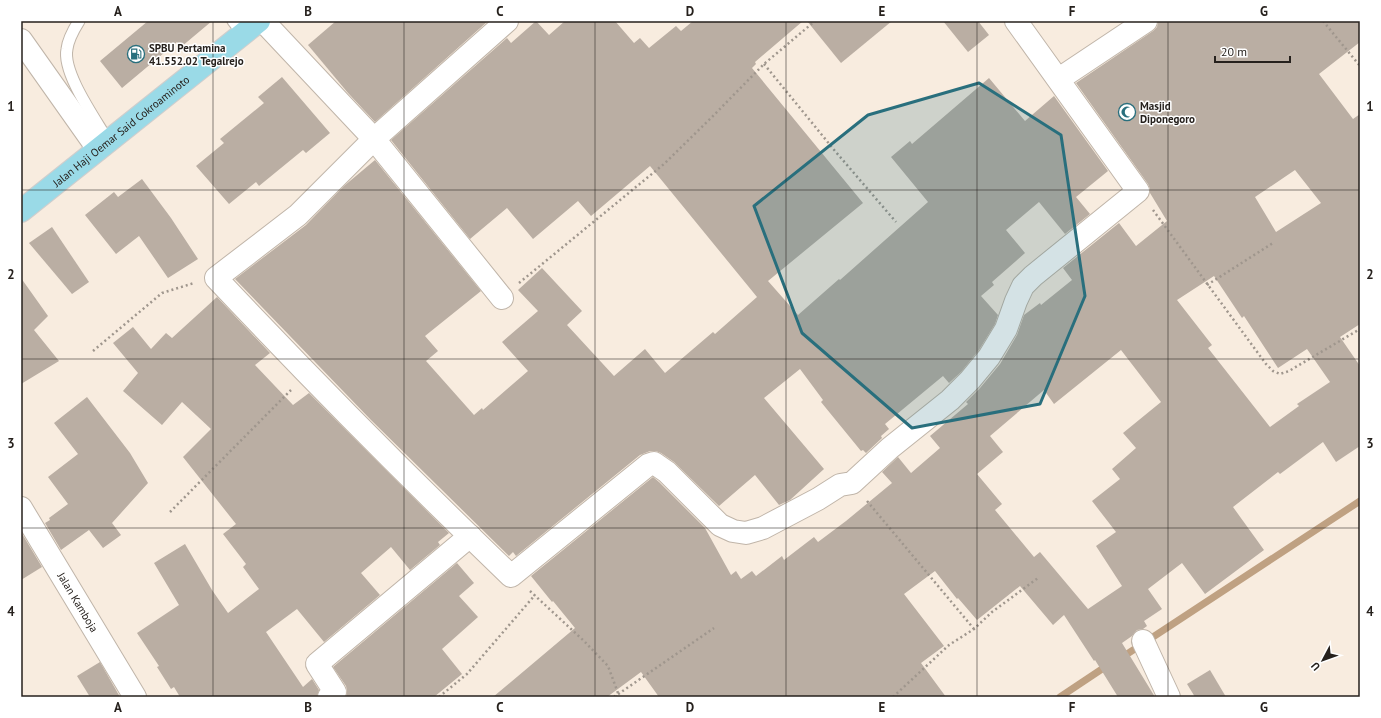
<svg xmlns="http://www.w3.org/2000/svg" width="1381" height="718" font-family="'PT Sans',sans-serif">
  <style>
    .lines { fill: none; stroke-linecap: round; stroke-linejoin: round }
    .stream { stroke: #bfa182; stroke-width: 7 }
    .building { fill: #baaea3; fill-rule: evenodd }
    .service-casing { stroke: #c0b5a9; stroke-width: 13 }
    .minor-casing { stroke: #c0b5a9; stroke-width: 24 }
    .primary-casing { stroke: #cfcecd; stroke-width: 24 }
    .path { stroke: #9f968d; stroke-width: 2.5; stroke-dasharray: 2 3; stroke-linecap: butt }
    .service { stroke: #fff; stroke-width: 11 }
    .minor { stroke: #fff; stroke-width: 22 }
    .primary { stroke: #9adae7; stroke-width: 22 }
    .marked { fill: #296f7d; fill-opacity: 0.2; stroke: #296f7d; stroke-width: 3; stroke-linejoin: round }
    .grid { fill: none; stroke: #26211d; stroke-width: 1; stroke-opacity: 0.55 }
    .labels { text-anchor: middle; stroke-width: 3; stroke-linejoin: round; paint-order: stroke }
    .poi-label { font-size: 11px; font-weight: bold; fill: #26211d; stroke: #fff; text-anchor: start }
    .street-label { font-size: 11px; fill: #26211d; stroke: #fff }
    .neatline { fill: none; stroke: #26211d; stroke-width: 1.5 }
    .grid-label { font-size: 13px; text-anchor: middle; font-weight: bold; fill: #26211d }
  </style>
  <rect width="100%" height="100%" fill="#f8ecdf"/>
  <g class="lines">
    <g class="stream">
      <path d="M1121 658 1360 501"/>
      <path d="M1060 697 1108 665"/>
    </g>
  </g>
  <g class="building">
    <path d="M148 21H212L181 47 177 42 122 88 100 61Z"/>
    <path d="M336 21H488L375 122 348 93 308 45Z"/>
    <path d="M536 21 549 35 565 21H615L634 43 640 38 649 48 676 26 681 31 693 21H803L755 62 756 64 752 68 863 203 768 281 798 315 839 279 840 280 928 202 891 157 910 141 912 144 989 78 1025 121 1054 96 1108 171 1076 197 1090 214 1065 234 1039 202 1006 230 1025 253 992 282 994 285 981 296 998 315 995 324 979 350 961 372 949 383 943 376 885 424 889 429 881 436 882 438 866 453 863 450 861 451 821 402 823 400 800 369 764 398 824 469 790 500 779 505 755 475 719 506 674 462 661 453 656 451H650L640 455 516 556 513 552 509 556 371 420 235 279 306 225 344 186 375 160 481 291 425 336 438 351 426 361 474 415 482 408 483 410 528 371 502 342 538 311 518 290 542 268 582 311 567 325 614 376 645 349 665 373 713 332 715 334 757 297 650 166 591 216 578 201 533 239 507 208 470 239 391 140 507 38 511 43Z"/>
    <path d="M807 21H892L841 63Z"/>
    <path d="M943 21H978L989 35 968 52Z"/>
    <path d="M1158 21H1360V42L1319 74 1353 119 1360 114V324L1340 337 1360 366V446L1336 462 1323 442 1280 474 1278 472 1233 507 1264 550 1205 594 1182 563 1148 589 1162 609 1144 621 1147 626 1143 629 1137 630 1132 636 1122 643 1155 697H1118L1095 660 1094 661 1064 615 1053 625 1020 586 977 620 958 598 957 599 935 571 904 594 944 646 921 663 946 697H659L641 672 607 697H493L575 628 553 601 552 602 531 576 653 477 659 482 705 528 731 575 736 571 741 579 752 571 756 576 782 556 784 560 814 537 818 542 846 521 892 483 882 472 898 457 911 473 940 448 930 436 968 404 966 402 980 388 1000 364 1017 335 1024 315 1040 303 1041 305 1072 280 1063 268 1119 223 1136 246 1167 221 1150 193V189L1148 184 1076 83 1153 31 1157 27ZM1295 170 1321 203 1276 232 1255 197ZM1214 276 1242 318 1244 316 1278 368 1307 349 1330 382 1297 404 1299 406 1270 427 1208 348 1212 345 1177 300ZM1121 350 1161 402 1123 433 1136 448 1112 469 1120 479 1092 501 1116 532 1096 546 1122 586 1088 609 1040 552 1034 557 995 510 1002 504 977 474 1003 452 990 436 1044 390 1054 404Z"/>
    <path d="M282 77 330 133 306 153 303 150 259 186 256 182 229 204 196 166 224 143 220 139 264 103 258 97Z"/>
    <path d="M142 179 171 218 198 259 168 278 139 236 116 254 85 215 114 192 118 197Z"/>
    <path d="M52 227 89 282 72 294 29 243Z"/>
    <path d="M21 278 48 316 34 330 59 361 21 384Z"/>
    <path d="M217 297 270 353 255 365 293 405 309 393 449 533 438 542 440 545 410 570 391 547 361 573 380 595 324 642 297 609 266 632 303 687 312 679 319 690 317 697H180L174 687 171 689 157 667 159 666 137 633 179 605 154 563 185 544 212 590 228 613 259 589 243 567 246 564 223 534 236 524 183 457 211 429 182 402 162 425 123 391 138 373 113 343 133 327 151 349 166 333 172 338Z"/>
    <path d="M87 397 130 453 148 483 112 523 121 535 103 548 89 530 61 550 45 523 50 520 49 518 68 504 48 477 78 454 54 423Z"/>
    <path d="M21 532 42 567 21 580Z"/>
    <path d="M457 563 474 583 459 596 478 617 442 649 462 674 434 697H346L347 691 346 686 333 667Z"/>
    <path d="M100 662 120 697H90L77 676Z"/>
    <path d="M1210 670 1226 697H1195L1187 684Z"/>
  </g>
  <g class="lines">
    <g class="service-casing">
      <g id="service">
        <path d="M79 21C74 29 68 40 67 49 62 73 96 120 108 141"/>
        <path d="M233 21 243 34"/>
      </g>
    </g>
    <g class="minor-casing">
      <g id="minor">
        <path d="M263 21 374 139 502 298"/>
        <path d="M507 21 374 139 298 215 216 278C312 380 410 479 511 576L648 465 654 463 667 472 720 525 733 531 746 533 763 528 818 499 840 485 852 483 890 448 950 400 970 380 989 357 1006 329 1016 301 1023 286 1033 276 1138 191 1016 21"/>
        <path d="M21 40 98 149"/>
        <path d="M1059 79 1146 21"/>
        <path id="s1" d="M21 508 135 697"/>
        <path d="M1143 641 1169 697"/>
        <path d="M329 697 335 692 317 664 470 536"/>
      </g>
    </g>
    <g class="primary-casing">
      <g id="primary">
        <path id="s2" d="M21 211 259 21"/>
      </g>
    </g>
    <g class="path">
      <path d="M1323 21 1360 66"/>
      <path d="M764 64 835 151 896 222"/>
      <path d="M1153 210 1266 364 1273 371 1280 374 1289 371 1360 329"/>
      <path d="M519 283 664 164 712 117 764 64 815 21"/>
      <path d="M1207 285 1273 243"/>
      <path d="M93 351 162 293 194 283"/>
      <path d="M867 501 974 629"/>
      <path d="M170 512 291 390"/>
      <path d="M530 591 584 641 608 666 618 693 617 697"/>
      <path d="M439 697 467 674 535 595"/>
      <path d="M614 697 714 628"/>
      <path d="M893 697 949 645 974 629 992 612 1038 578"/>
    </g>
    <use href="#service" class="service"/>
    <use href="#minor" class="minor"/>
    <use href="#primary" class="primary"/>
  </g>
  <path class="marked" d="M979 83 1061 135 1085 296 1040 404 912 428 802 333 754 206 868 115Z"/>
  <path class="grid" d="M213 21V697M404 21V697M595 21V697M786 21V697M977 21V697M1168 21V697M21 190H1360M21 359H1360M21 528H1360"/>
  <defs>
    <g id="fuel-ring" transform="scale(0.9)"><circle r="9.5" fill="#fff" stroke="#296f7d" stroke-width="1.5"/><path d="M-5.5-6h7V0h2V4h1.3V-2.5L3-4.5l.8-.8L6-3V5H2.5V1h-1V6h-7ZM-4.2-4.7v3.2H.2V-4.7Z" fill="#296f7d"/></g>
    <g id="mosque-ring" transform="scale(0.9)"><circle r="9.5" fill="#fff" stroke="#296f7d" stroke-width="1.5"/><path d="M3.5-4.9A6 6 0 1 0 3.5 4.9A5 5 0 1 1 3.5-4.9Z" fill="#296f7d"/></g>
  </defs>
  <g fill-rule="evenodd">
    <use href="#fuel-ring" x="136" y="54"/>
    <use href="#mosque-ring" x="1127" y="112"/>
  </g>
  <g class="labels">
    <g class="poi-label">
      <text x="149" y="52">SPBU Pertamina<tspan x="149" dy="13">41.552.02 Tegalrejo</tspan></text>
      <text x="1140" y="110">Masjid<tspan x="1140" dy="13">Diponegoro</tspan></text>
    </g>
    <g class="street-label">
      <text dy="4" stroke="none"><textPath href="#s2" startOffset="128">Jalan Haji Oemar Said Cokroaminoto</textPath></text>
      <text dy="4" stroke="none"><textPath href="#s1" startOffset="110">Jalan Kamboja</textPath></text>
    </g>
  </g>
  <rect width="1381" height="718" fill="none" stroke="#ffffff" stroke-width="44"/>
  <g transform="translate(1323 660) rotate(229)" stroke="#ffffff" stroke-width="3" paint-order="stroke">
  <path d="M0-3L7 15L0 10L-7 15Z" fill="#26211d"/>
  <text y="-6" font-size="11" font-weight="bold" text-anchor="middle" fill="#26211d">U</text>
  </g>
  <path d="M1215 56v6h75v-6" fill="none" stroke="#26211d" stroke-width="2"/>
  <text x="1221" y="56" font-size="12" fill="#26211d" stroke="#ffffff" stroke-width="3" paint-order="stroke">20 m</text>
  <rect x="22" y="22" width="1337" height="674" class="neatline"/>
  <g class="grid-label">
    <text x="118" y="16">A</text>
    <text x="308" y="16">B</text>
    <text x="500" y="16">C</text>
    <text x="690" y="16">D</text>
    <text x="882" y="16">E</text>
    <text x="1072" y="16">F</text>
    <text x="1264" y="16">G</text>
    <text x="11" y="111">1</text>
    <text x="1370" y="111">1</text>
    <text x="11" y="279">2</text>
    <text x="1370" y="279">2</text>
    <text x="11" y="448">3</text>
    <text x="1370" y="448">3</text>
    <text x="11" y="616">4</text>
    <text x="1370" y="616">4</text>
    <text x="118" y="712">A</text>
    <text x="308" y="712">B</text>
    <text x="500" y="712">C</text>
    <text x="690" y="712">D</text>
    <text x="882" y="712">E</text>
    <text x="1072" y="712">F</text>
    <text x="1264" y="712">G</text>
  </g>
</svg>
